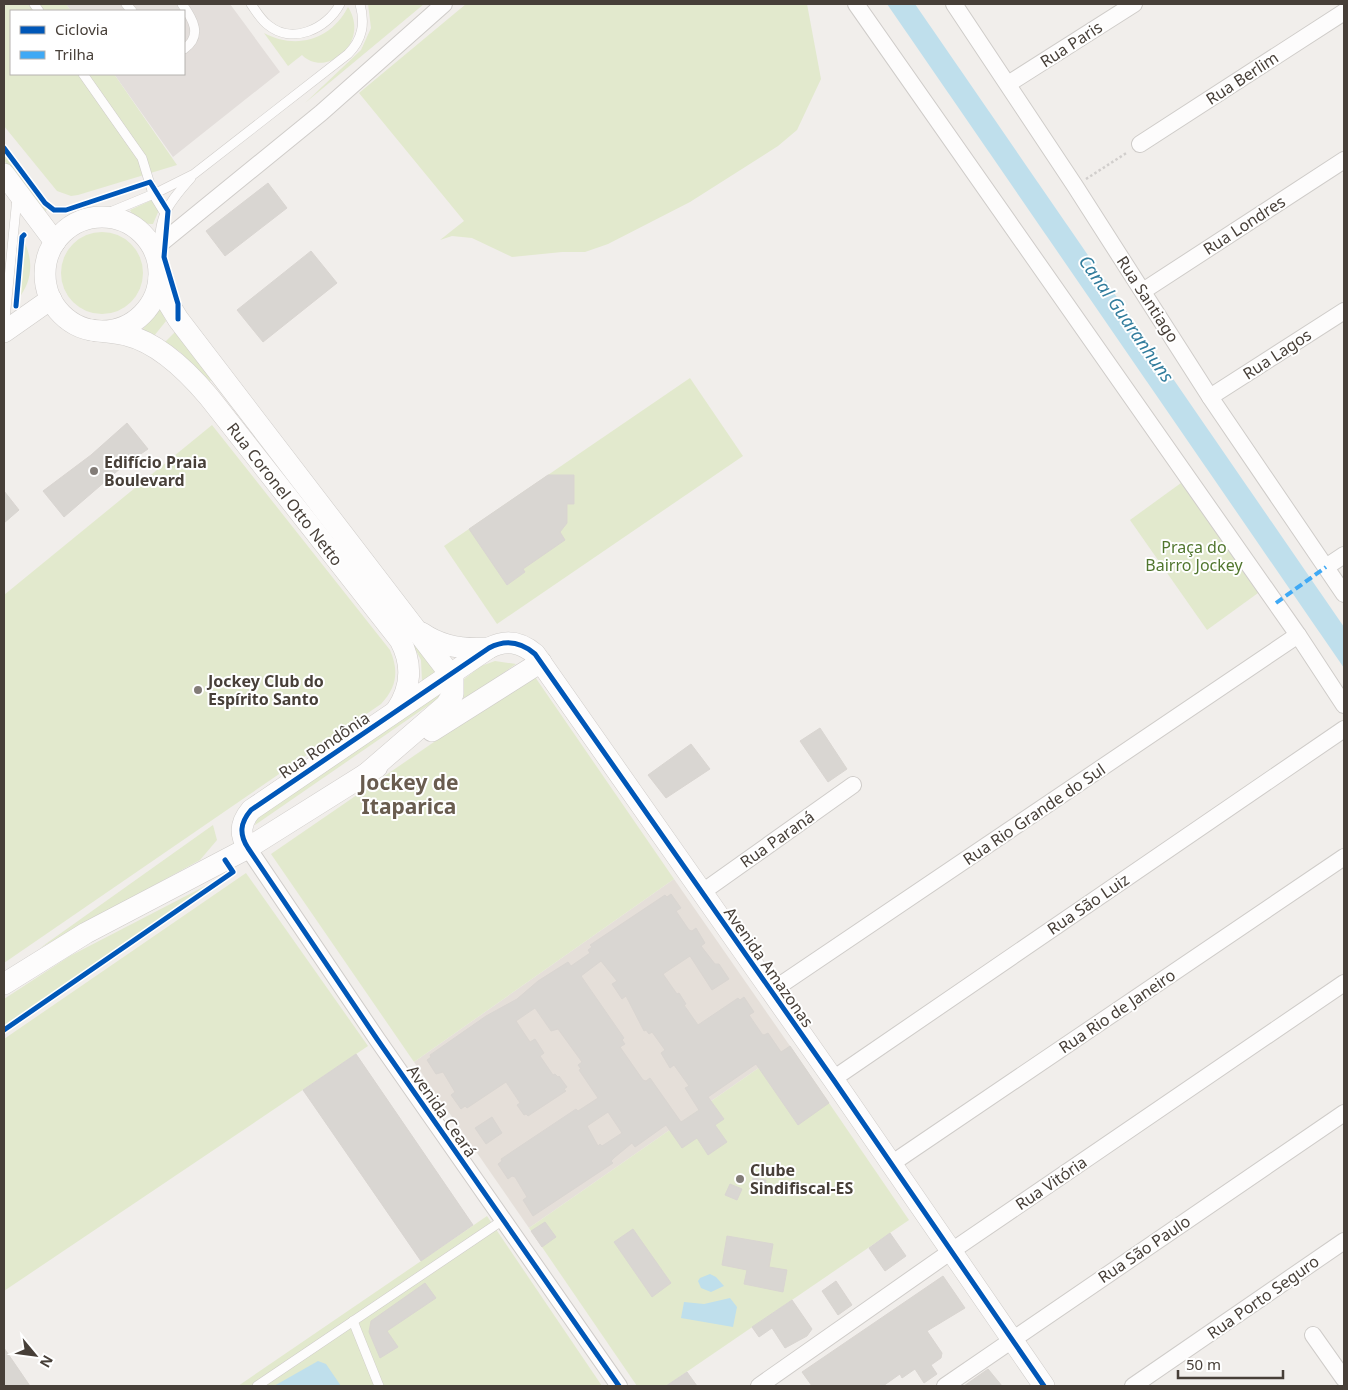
<svg xmlns="http://www.w3.org/2000/svg" width="1348" height="1390" font-family="'Noto Sans',sans-serif">
  <style>
    .residential { fill: #e5dfd9 }
    .industrial { fill: #e3dedb }
    .green { fill: #e2e9cd }
    .water { fill: #bfdfec }
    .building { fill: #d9d6d2; stroke: #d9d5d1; fill-rule: evenodd }
    .lines { fill: none; stroke-linecap: round; stroke-linejoin: round }
    .service-casing { stroke: #cfccc9; stroke-width: 10 }
    .minor-casing { stroke: #cfccc9; stroke-width: 18 }
    .tertiary-casing { stroke: #cfccc9; stroke-width: 22 }
    .path { stroke: #d1cecc; stroke-width: 2.5; stroke-dasharray: 2.5 2.5; stroke-linecap: butt }
    .service { stroke: #fdfcfc; stroke-width: 9 }
    .minor { stroke: #fdfcfc; stroke-width: 16 }
    .tertiary { stroke: #fdfcfc; stroke-width: 21 }
    .quiet { stroke: #3fa9f5; stroke-width: 4; stroke-dasharray: 8 4; stroke-linecap: butt }
    .cycleway-casing { stroke: #fff; stroke-width: 8 }
    .cycleway { stroke: #0057b8; stroke-width: 5 }
    .poi-dot { fill: #827c77; stroke: #fff; stroke-width: 2 }
    .labels { text-anchor: middle; stroke-width: 4; stroke-linejoin: round; paint-order: stroke }
    .street-label { font-size: 16px; fill: #473f38; stroke: #fff }
    .poi-label { font-size: 16px; font-weight: bold; fill: #473f38; stroke: #fff; text-anchor: start }
    .park-label { font-size: 16px; fill: #51762e; stroke: #fff }
    .water-label { font-size: 18px; font-style: italic; fill: #327d9d; stroke: #fff }
    .district-label { font-size: 21px; font-weight: bold; fill: #695c4f; stroke: #fff }
  </style>
  <rect width="100%" height="100%" fill="#f1eeeb"/>
  <path class="residential" d="M674 879 790 1046 529 1228 414 1062Z"/>
  <path class="industrial" d="M66 4H230L280 72 173 157 114 74H184V11H71Z"/>
  <g class="green">
    <path d="M4 4H66L71 11H11V74H114L177 165 78 195 71 196 57 191 4 126Z"/>
    <path d="M368 4H424L305 103 361 50 371 28Z"/>
    <path d="M466 4H807L821 79 797 130 778 146 690 202 608 244 585 252H562L512 257 472 238 452 236 440 240 464 221 359 93Z"/>
    <path d="M348 7C371 43 326 79 302 55L288 66 264 33C296 50 331 40 348 7Z"/>
    <path d="M4 154 48 209 39 216 4 160Z"/>
    <path d="M152 200 159 210 153 224C144 225 133 218 130 210Z"/>
    <circle cx="102" cy="273" r="41"/>
    <path d="M24 241C34 262 32 282 18 299Z"/>
    <path d="M160 309 166 321 154 336 142 330Z"/>
    <path d="M175 332 212 379 210 381 179 351 165 342Z"/>
    <path d="M690 378 743 456 497 624 444 546Z"/>
    <path d="M212 425 390 650C399 671 397 687 381 704L4 963V595Z"/>
    <path d="M1181 483 1258 593 1207 630 1130 520Z"/>
    <path d="M410 639 439 669 422 682 421 660Z"/>
    <path d="M495 661 516 664 469 697 461 698 463 680 481 666Z"/>
    <path d="M533 674 674 879 414 1062 271 854Z"/>
    <path d="M442 690 439 698 255 825 257 817Z"/>
    <path d="M213 825 217 840 200 860 40 948Z"/>
    <path d="M246 873 368 1046 4 1291V1039Z"/>
    <path d="M211 883 4 1026V999L70 956Z"/>
    <path d="M790 1046 909 1220 666 1386H637L529 1228Z"/>
    <path d="M487 1216 602 1386H238Z"/>
  </g>
  <g class="water">
    <path d="M887 4H915L1344 627V668Z"/>
    <path d="M710 1274 716 1277 724 1286 711 1292 701 1288 698 1281 700 1278Z"/>
    <path d="M730 1298 737 1307 733 1327 681 1318 684 1302 704 1304Z"/>
    <path d="M318 1361 326 1364 341 1386H274Z"/>
  </g>
  <g class="building">
    <path d="M268 183 287 208 225 256 206 231Z"/>
    <path d="M311 251 337 283 263 342 237 310Z"/>
    <path d="M127 423 148 449 122 467 64 517 43 491 91 455Z"/>
    <path d="M548 475H574V504H567V523L560 532 565 540 523 569 525 572 507 585 469 529Z"/>
    <path d="M4 491 19 510 4 523Z"/>
    <path d="M820 728 847 769 828 782 800 741Z"/>
    <path d="M691 744 710 769 666 798 648 775Z"/>
    <path d="M671 894 681 908 676 911 689 930 692 931 696 928 705 943 701 946 715 964H719L729 979 712 990 690 956 663 974 677 994 679 993 686 1004 684 1005 698 1025 738 998 740 1000 744 997 754 1012 749 1015 762 1034 764 1035 768 1033 781 1052 790 1046 829 1103 798 1125 756 1064 708 1097 724 1119 715 1125 727 1142 708 1155 697 1138 682 1148 666 1125 635 1147 632 1143 615 1157 611 1161 613 1163 533 1216 523 1200 527 1197 515 1177 512 1176 508 1179 498 1164 502 1161 501 1159 576 1109 578 1111 598 1098 579 1070 581 1069 578 1065 582 1062 558 1029 551 1031 535 1008 516 1021 530 1042 535 1039 544 1053 540 1056 553 1075 555 1074 558 1077 559 1076 567 1087 564 1089 566 1091 528 1116 526 1114 524 1115 517 1105 520 1103 506 1082 467 1108 465 1106 461 1109 451 1095 455 1092 443 1072 436 1074 427 1060 431 1057 430 1055 486 1016 517 999 538 981 568 962 571 966 590 953 588 950 592 947 590 945 665 895 667 897ZM601 961 617 981 612 984 622 999 626 996 644 1031 646 1030 649 1034 652 1032 665 1050 661 1053 670 1068 674 1065 689 1086 685 1088 699 1110 681 1122 650 1078 646 1081 643 1080 620 1047 625 1044 622 1040 624 1038 581 976ZM608 1112 622 1133 602 1146 600 1144 598 1146 587 1126Z"/>
    <path d="M356 1054 473 1225 421 1261 303 1090Z"/>
    <path d="M492 1117 502 1133 486 1144 475 1128Z"/>
    <path d="M753 1178 766 1180 765 1192 752 1190Z"/>
    <path d="M730 1184 742 1189 737 1200 725 1195Z"/>
    <path d="M545 1222 556 1237 542 1247 531 1231Z"/>
    <path d="M633 1229 671 1283 652 1297 614 1242Z"/>
    <path d="M890 1233 906 1256 885 1271 869 1248Z"/>
    <path d="M727 1236 773 1244 769 1267 787 1270 783 1292 744 1284 747 1270 722 1265Z"/>
    <path d="M943 1276 965 1308 927 1331 942 1353 941 1358 931 1365 937 1374 924 1383 915 1369 902 1378 900 1374 883 1386H812L802 1372Z"/>
    <path d="M836 1281 852 1305 838 1315 822 1291Z"/>
    <path d="M425 1283 436 1298 387 1331 398 1347 380 1358 369 1332 371 1321Z"/>
    <path d="M792 1300 812 1329 807 1336 785 1348 772 1328 759 1337 752 1327Z"/>
    <path d="M4 1348 30 1386H4Z"/>
    <path d="M988 1369 1002 1386H964Z"/>
    <path d="M687 1372 697 1386H666Z"/>
  </g>
  <g class="lines">
    <g class="service-casing">
      <g id="service">
        <path d="M34 4 39 11"/>
        <path d="M126 4 132 11"/>
        <path d="M182 4C193 19 203 36 184 49"/>
        <path d="M251 4C256 11 261 20 268 25 292 45 327 29 340 4"/>
        <path d="M83 74 142 158 153 194 164 212"/>
        <path d="M98 217 156 193 194 174 348 54C363 39 365 23 360 4"/>
        <path d="M158 260C159 218 163 209 191 178"/>
        <path d="M4 329 17 198"/>
        <path d="M353 1321 379 1386"/>
        <path d="M257 1386 503 1220"/>
      </g>
    </g>
    <g class="minor-casing">
      <g id="minor">
        <path d="M856 4 1298 635 1344 705"/>
        <path d="M954 4 1075 186 1210 397 1344 594"/>
        <path d="M1008 84 1134 4"/>
        <path d="M1140 144 1344 12"/>
        <path d="M154 249 321 113 444 4"/>
        <path d="M1143 291 1344 160"/>
        <path d="M1210 397 1344 311"/>
        <path d="M1326 567 1344 555"/>
        <path d="M248 848 377 1039 619 1386"/>
        <path d="M701 893 853 785"/>
        <path d="M770 992 1298 635"/>
        <path d="M833 1079 1344 729"/>
        <path d="M891 1164 1344 857"/>
        <path d="M1313 1335 1344 1379"/>
        <path d="M759 1386 950 1252 1344 983"/>
        <path d="M945 1386 1344 1113"/>
        <path d="M1133 1386 1344 1241"/>
      </g>
    </g>
    <g class="tertiary-casing">
      <g id="tertiary">
        <path d="M4 174 55 242"/>
        <circle cx="102" cy="274" r="57"/>
        <path d="M159 278 164 296 178 319 453 678V694L446 705 366 774"/>
        <path d="M92 330C103 332 115 332 126 335 159 343 188 372 209 397L400 640C413 664 411 689 396 711"/>
        <path d="M4 332 51 299"/>
        <path d="M422 633C442 647 465 650 489 648"/>
        <path d="M432 731 541 662"/>
        <path d="M248 848C239 834 240 823 251 810L489 648C506 639 521 642 535 654L833 1079 1044 1386"/>
        <path d="M4 984 86 933 248 848 377 767"/>
      </g>
    </g>
    <path class="path" d="M1086 179 1128 152"/>
    <use href="#service" class="service"/>
    <use href="#minor" class="minor"/>
    <use href="#tertiary" class="tertiary"/>
    <path class="quiet" d="M1276 603 1326 567"/>
    <g class="cycleway-casing">
      <g id="cycleway">
        <path d="M4 148 45 203 54 210H66L150 182 168 211 164 257 178 304V319"/>
        <path d="M16 306 22 237 24 235"/>
        <path d="M4 1030 233 872 225 860"/>
        <path d="M619 1386 377 1039 248 848C239 834 240 823 251 810L489 648C506 639 521 642 535 654L833 1079 1044 1386"/>
      </g>
    </g>
    <use href="#cycleway" class="cycleway"/>
  </g>
  <g class="poi-dot">
    <circle cx="94" cy="471" r="5"/>
    <circle cx="198" cy="690" r="5"/>
    <circle cx="740" cy="1179" r="5"/>
  </g>
  <g class="labels">
    <g class="street-label">
      <text transform="translate(1071 44) rotate(-33)" y="6">Rua Paris</text>
      <text transform="translate(1242 78) rotate(-33)" y="6">Rua Berlim</text>
      <text transform="translate(1244 225) rotate(-33)" y="6">Rua Londres</text>
      <text transform="translate(1148 299) rotate(57)" y="6">Rua Santiago</text>
      <text transform="translate(1277 354) rotate(-33)" y="6">Rua Lagos</text>
      <text transform="translate(285 494) rotate(52)" y="6">Rua Coronel Otto Netto</text>
      <text transform="translate(324 745) rotate(-34)" y="6">Rua Rondônia</text>
      <text transform="translate(1034 814) rotate(-34)" y="6">Rua Rio Grande do Sul</text>
      <text transform="translate(777 839) rotate(-35)" y="6">Rua Paraná</text>
      <text transform="translate(1088 904) rotate(-34)" y="6">Rua São Luiz</text>
      <text transform="translate(769 967) rotate(55)" y="6">Avenida Amazonas</text>
      <text transform="translate(1117 1011) rotate(-34)" y="6">Rua Rio de Janeiro</text>
      <text transform="translate(442 1111) rotate(55)" y="6">Avenida Ceará</text>
      <text transform="translate(1051 1183) rotate(-34)" y="6">Rua Vitória</text>
      <text transform="translate(1144 1249) rotate(-34)" y="6">Rua São Paulo</text>
      <text transform="translate(1263 1297) rotate(-35)" y="6">Rua Porto Seguro</text>
    </g>
    <g class="poi-label">
      <text x="104" y="468">Edifício Praia<tspan x="104" dy="18">Boulevard</tspan></text>
      <text x="208" y="687">Jockey Club do<tspan x="208" dy="18">Espírito Santo</tspan></text>
      <text x="750" y="1176">Clube<tspan x="750" dy="18">Sindifiscal-ES</tspan></text>
    </g>
    <g class="park-label">
      <text x="1194" y="553">Praça do<tspan x="1194" dy="18">Bairro Jockey</tspan></text>
    </g>
    <g class="water-label">
      <text transform="translate(1126 319) rotate(55)" y="6">Canal Guaranhuns</text>
    </g>
    <g class="district-label">
      <text x="409" y="790">Jockey de<tspan x="409" dy="24">Itaparica</tspan></text>
    </g>
  </g>
  <rect width="1348" height="1390" fill="none" stroke="#473f38" stroke-width="10"/>
  <rect x="10" y="10" width="175" height="65" fill="#ffffff" stroke="#b5b2af"/>
  <rect x="20" y="26" width="25" height="8" fill="#0057b8" stroke="#b5b2af"/>
  <text x="55" y="35" font-size="15" fill="#473f38">Ciclovia</text>
  <rect x="20" y="51" width="25" height="8" fill="#3fa9f5" stroke="#b5b2af"/>
  <text x="55" y="60" font-size="15" fill="#473f38">Trilha</text>
  <g transform="translate(35 1355) rotate(119)" stroke="#ffffff" stroke-width="4" paint-order="stroke">
  <path d="M0-4L9 19L0 12L-9 19Z" fill="#473f38"/>
  <text y="-8" font-size="14" font-weight="bold" text-anchor="middle" fill="#473f38">N</text>
  </g>
  <path d="M1178 1370v8h105v-8" fill="none" stroke="#473f38" stroke-width="2.5"/>
  <text x="1186" y="1370" font-size="15" fill="#473f38" stroke="#ffffff" stroke-width="4" paint-order="stroke">50 m</text>
</svg>
